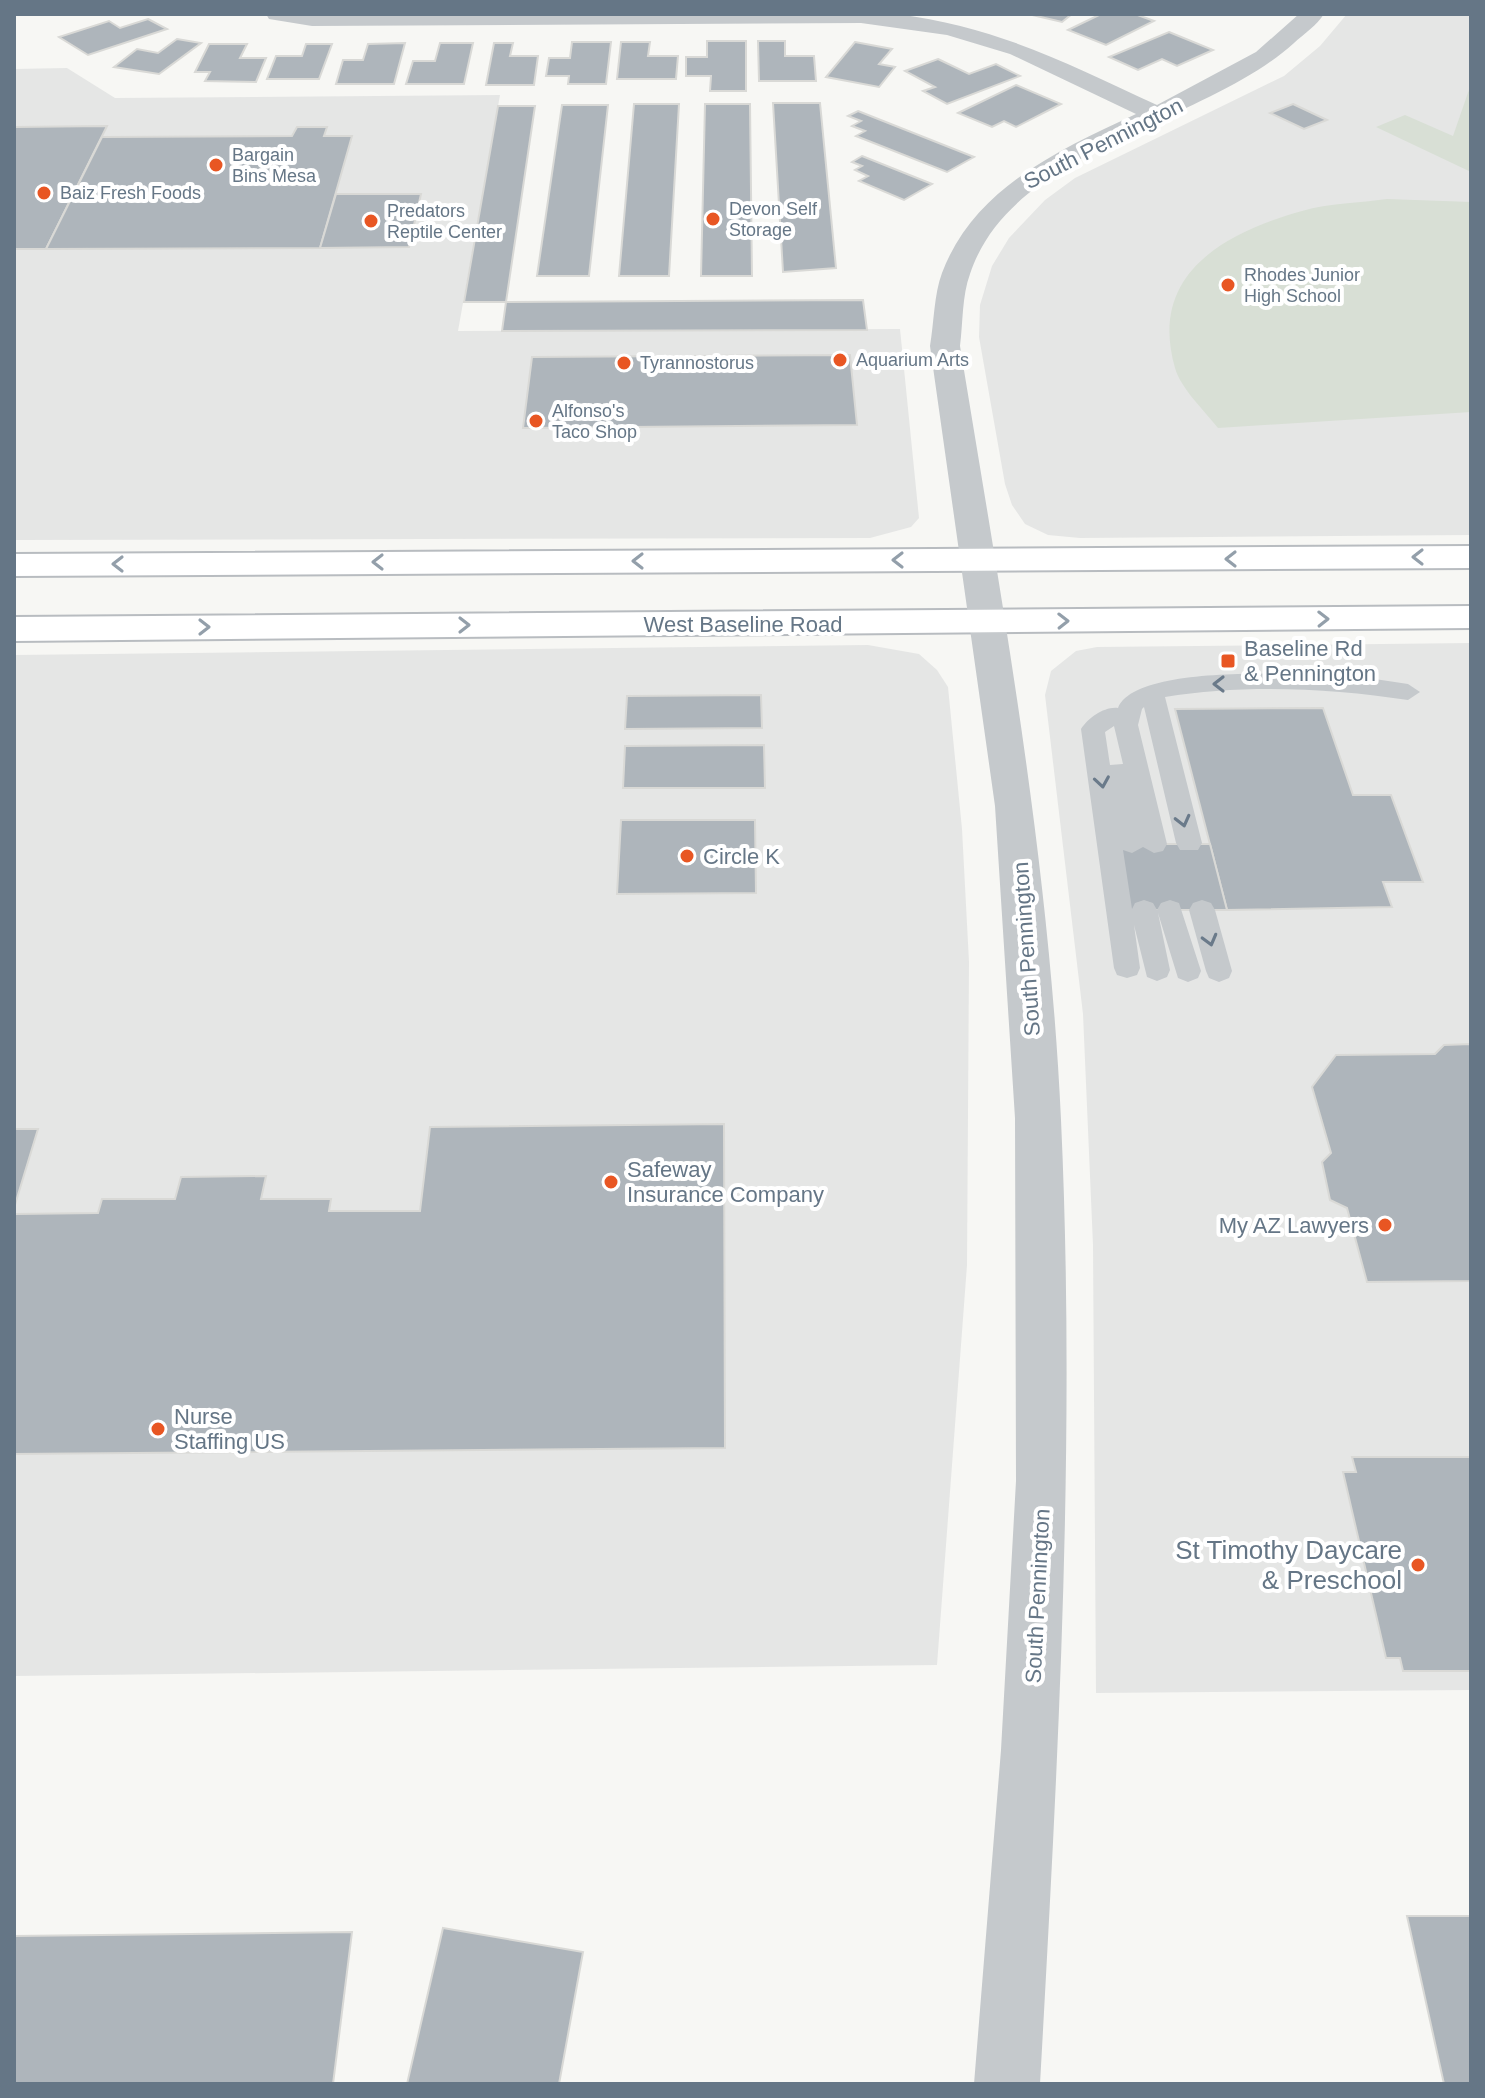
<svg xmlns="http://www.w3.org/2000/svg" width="1485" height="2098" font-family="Arial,sans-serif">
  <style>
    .built { fill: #e5e6e5 }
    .green { fill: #d8dfd5 }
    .building { fill: #aeb5bb; stroke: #d9d9d6; stroke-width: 2 }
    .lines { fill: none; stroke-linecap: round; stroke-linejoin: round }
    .primary-casing { stroke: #b8bcc0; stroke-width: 4 }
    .lane { fill: #c5c9cc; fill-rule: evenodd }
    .street { fill: #c5c9cc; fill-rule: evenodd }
    .primary { fill: #fff; fill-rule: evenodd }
    .oneway { stroke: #939faa }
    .oneway2 { stroke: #6a7a8a }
    .poi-dot { fill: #e85623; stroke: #fff; stroke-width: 3 }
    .labels { text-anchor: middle; stroke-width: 8; stroke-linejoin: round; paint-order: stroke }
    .far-poi-label { font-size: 18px; fill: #657686; stroke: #fff; text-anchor: start }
    .street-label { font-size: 22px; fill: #657686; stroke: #fff }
    .poi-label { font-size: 22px; fill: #657686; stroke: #fff; text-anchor: start }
    .near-poi-label { font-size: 26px; fill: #657686; stroke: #fff; text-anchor: end }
  </style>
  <rect width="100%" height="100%" fill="#f7f7f4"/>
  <g class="built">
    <path d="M1347 14H1471V535L1080 538 1048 535 1025 524 1012 505 1005 484 979 337 980 305 992 266 1009 238 1045 200 1075 178 1284 76 1320 46Z"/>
    <path d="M67 68 115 98 500 95 458 331 900 329 919 518 911 527 870 538 14 540V69Z"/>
    <path d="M1471 643V1690L1096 1693 1093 1245 1083 1014 1045 695 1051 671 1076 651 1097 647Z"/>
    <path d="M868 645 919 654 937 670 948 687 962 829 969 962 967 1265 937 1665 14 1676V655Z"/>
  </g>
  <g class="green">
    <path d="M1471 84V172L1376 127 1405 115 1453 136Z"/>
    <path d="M1387 199 1471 202V412L1218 428C1205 411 1181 389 1175 368 1148 274 1224 233 1302 211 1329 203 1360 203 1387 199Z"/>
  </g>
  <g class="building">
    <path d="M1028 14H1072L1062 22Z"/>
    <path d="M1101 14H1135L1154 21 1106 45 1068 30Z"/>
    <path d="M148 19 167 29 88 55 59 37 109 21 120 28Z"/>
    <path d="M1169 32 1213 50 1177 66 1162 59 1138 70 1109 57Z"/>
    <path d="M177 39 201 43 159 74 114 67 137 49 158 53Z"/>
    <path d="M707 41H746V91H710L711 76H686V57H707Z"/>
    <path d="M758 41H785V56H814L816 81H759Z"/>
    <path d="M572 42H611L606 84H568L569 76H546L549 58H570Z"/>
    <path d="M621 42H650L648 56H678L676 79H617Z"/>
    <path d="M855 42 892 49 879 64 895 67 879 87 826 77Z"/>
    <path d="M405 43 394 84H336L343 60H363L368 44Z"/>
    <path d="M440 43H473L464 84H406L413 61H435Z"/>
    <path d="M494 43H513L510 56H538L534 85H486Z"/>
    <path d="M209 44H247L240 58H266L256 82 205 81 210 72H195Z"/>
    <path d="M306 44H332L319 79H267L276 56H302Z"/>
    <path d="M938 59 969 74 996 64 1020 76 947 104 923 91 935 87 905 71Z"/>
    <path d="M1016 85 1061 104 1016 127 1004 121 992 127 958 113Z"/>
    <path d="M773 103H820L836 268 783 272Z"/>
    <path d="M634 104H679L669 276H619Z"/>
    <path d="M705 104H750L752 276H701Z"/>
    <path d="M1293 104 1327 120 1304 129 1270 113Z"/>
    <path d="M562 105H608L589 276H537Z"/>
    <path d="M498 106H535L506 302H464Z"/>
    <path d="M858 111 974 157 947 172 856 136 865 131 852 126 861 121 848 116Z"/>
    <path d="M107 126 46 249H14V127Z"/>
    <path d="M297 127H327L324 136H352L320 248 46 249 102 137 292 136Z"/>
    <path d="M862 156 932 184 904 200 859 181 868 176 855 170 862 166 852 162Z"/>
    <path d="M336 194H421L409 247 320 248Z"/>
    <path d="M863 300 867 330 502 331 506 302Z"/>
    <path d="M850 355 857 425 523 428 532 357Z"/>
    <path d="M761 695 762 728 625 729 627 696Z"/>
    <path d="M1323 708 1353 795H1391L1423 882H1383L1392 907 1227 910 1175 709Z"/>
    <path d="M764 745 765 788H623L625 746Z"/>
    <path d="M621 820H755L756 893 617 894Z"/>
    <path d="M1114 844H1210L1227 910H1128Z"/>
    <path d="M1471 1044V1281L1367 1282 1347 1208 1330 1200 1322 1162 1331 1153 1312 1087 1336 1055 1435 1054 1444 1045Z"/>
    <path d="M724 1124 725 1448 14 1454V1214L98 1213 102 1199H175L181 1177 266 1176 261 1199H331L329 1211H420L430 1127Z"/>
    <path d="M14 1129H38L14 1208Z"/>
    <path d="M1352 1457H1471V1671H1403L1400 1658H1386L1343 1472H1356Z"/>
    <path d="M1407 1916H1471V2084H1444Z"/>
    <path d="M443 1928 583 1952 559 2084H407Z"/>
    <path d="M352 1932 333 2084H14V1936Z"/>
  </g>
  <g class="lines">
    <g class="primary-casing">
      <g id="primary">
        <path d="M1471 546V568L14 576V554Z"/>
        <path d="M1471 606V628L14 641V617Z"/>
      </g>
    </g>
    <g class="lane">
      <path d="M1348 675 1408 684 1420 692 1408 700C1330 688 1243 684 1165 697L1202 843 1198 850H1180L1176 843 1144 707 1142 709 1138 725 1167 844 1163 851 1154 853 1143 847 1132 853 1123 850 1132 909 1135 903 1144 900 1153 903 1157 910 1161 903 1170 900 1179 903 1201 971 1198 978 1188 982 1178 978 1158 913 1170 970 1167 977 1157 981 1147 977 1134 925 1140 968 1137 975 1127 978 1117 975 1114 968 1081 729C1088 718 1105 706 1118 708 1136 663 1303 675 1348 675ZM1114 726 1123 764 1110 765 1105 732Z"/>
      <path d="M1202 900 1211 903 1215 910 1232 971 1229 978 1219 982 1209 978 1206 971 1189 910 1193 903Z"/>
    </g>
    <path class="street" d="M266 14H897C997 27 1067 63 1157 105L1256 52 1299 14H1324C1317 25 1304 34 1294 43 1202 126 1012 147 970 274 962 295 963 323 960 346 1002 603 1049 859 1061 1120 1076 1442 1058 1762 1040 2084H974L1001 1750 1016 1481 1015 1118 995 806 930 346C934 323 934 294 942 273 974 188 1059 150 1136 114L1010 54 947 35 861 23 312 26 269 19Z"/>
    <use href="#primary" class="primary"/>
  </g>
  <defs><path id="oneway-chevron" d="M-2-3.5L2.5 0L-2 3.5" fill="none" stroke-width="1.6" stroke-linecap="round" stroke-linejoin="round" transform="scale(2)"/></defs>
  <g class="oneway">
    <use href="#oneway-chevron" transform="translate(1418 557) rotate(180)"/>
    <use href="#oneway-chevron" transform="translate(1231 559) rotate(180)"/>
    <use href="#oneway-chevron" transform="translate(898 560) rotate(180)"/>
    <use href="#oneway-chevron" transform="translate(638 561) rotate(180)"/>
    <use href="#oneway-chevron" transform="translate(378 562) rotate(180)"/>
    <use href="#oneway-chevron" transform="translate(118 564) rotate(180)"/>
    <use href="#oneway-chevron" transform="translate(1323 619) rotate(-1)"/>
    <use href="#oneway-chevron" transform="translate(1063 621) rotate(-1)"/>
    <use href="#oneway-chevron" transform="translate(464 625)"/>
    <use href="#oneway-chevron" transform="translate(204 627)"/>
  </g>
  <g class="oneway2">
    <use href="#oneway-chevron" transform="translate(1219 684) rotate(180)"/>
    <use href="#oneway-chevron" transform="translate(1102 782) rotate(81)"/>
    <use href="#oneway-chevron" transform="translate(1183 821) rotate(76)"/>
    <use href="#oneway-chevron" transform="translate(1210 940) rotate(75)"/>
  </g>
  <g class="poi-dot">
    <circle cx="216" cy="165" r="8"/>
    <circle cx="44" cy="193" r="8"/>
    <circle cx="713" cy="219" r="8"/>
    <circle cx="371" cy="221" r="8"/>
    <circle cx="1228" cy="285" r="8"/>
    <circle cx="840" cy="360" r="8"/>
    <circle cx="624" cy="363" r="8"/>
    <circle cx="536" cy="421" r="8"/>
    <rect x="1220" y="653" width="16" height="16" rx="4"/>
    <circle cx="687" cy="856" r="8"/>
    <circle cx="611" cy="1182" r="8"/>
    <circle cx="1385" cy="1225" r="8"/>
    <circle cx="158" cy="1429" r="8"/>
    <circle cx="1418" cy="1565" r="8"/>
  </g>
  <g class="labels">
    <g class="far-poi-label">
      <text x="232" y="161">Bargain<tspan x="232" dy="21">Bins Mesa</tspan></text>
      <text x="60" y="199">Baiz Fresh Foods</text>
      <text x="729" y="215">Devon Self<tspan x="729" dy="21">Storage</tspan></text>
      <text x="387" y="217">Predators<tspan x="387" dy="21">Reptile Center</tspan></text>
      <text x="1244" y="281">Rhodes Junior<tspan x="1244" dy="21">High School</tspan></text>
      <text x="856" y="366">Aquarium Arts</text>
      <text x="640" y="369">Tyrannostorus</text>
      <text x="552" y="417">Alfonso's<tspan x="552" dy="21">Taco Shop</tspan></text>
    </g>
    <g class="street-label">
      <text transform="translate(1103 143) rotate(-27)" y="8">South Pennington</text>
      <text x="743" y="632">West Baseline Road</text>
      <text transform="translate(1026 949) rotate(-94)" y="8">South Pennington</text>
      <text transform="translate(1037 1596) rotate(-87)" y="8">South Pennington</text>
    </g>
    <g class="poi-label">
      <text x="1244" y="656">Baseline Rd<tspan x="1244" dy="25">&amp; Pennington</tspan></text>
      <text x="703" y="864">Circle K</text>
      <text x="627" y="1177">Safeway<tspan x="627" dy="25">Insurance Company</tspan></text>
      <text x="1369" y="1233" text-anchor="end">My AZ Lawyers</text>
      <text x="174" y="1424">Nurse<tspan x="174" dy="25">Staffing US</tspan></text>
    </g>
    <g class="near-poi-label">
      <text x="1402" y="1559">St Timothy Daycare<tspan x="1402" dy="30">&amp; Preschool</tspan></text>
    </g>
  </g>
  <rect width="1485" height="2098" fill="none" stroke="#657686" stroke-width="32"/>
</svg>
